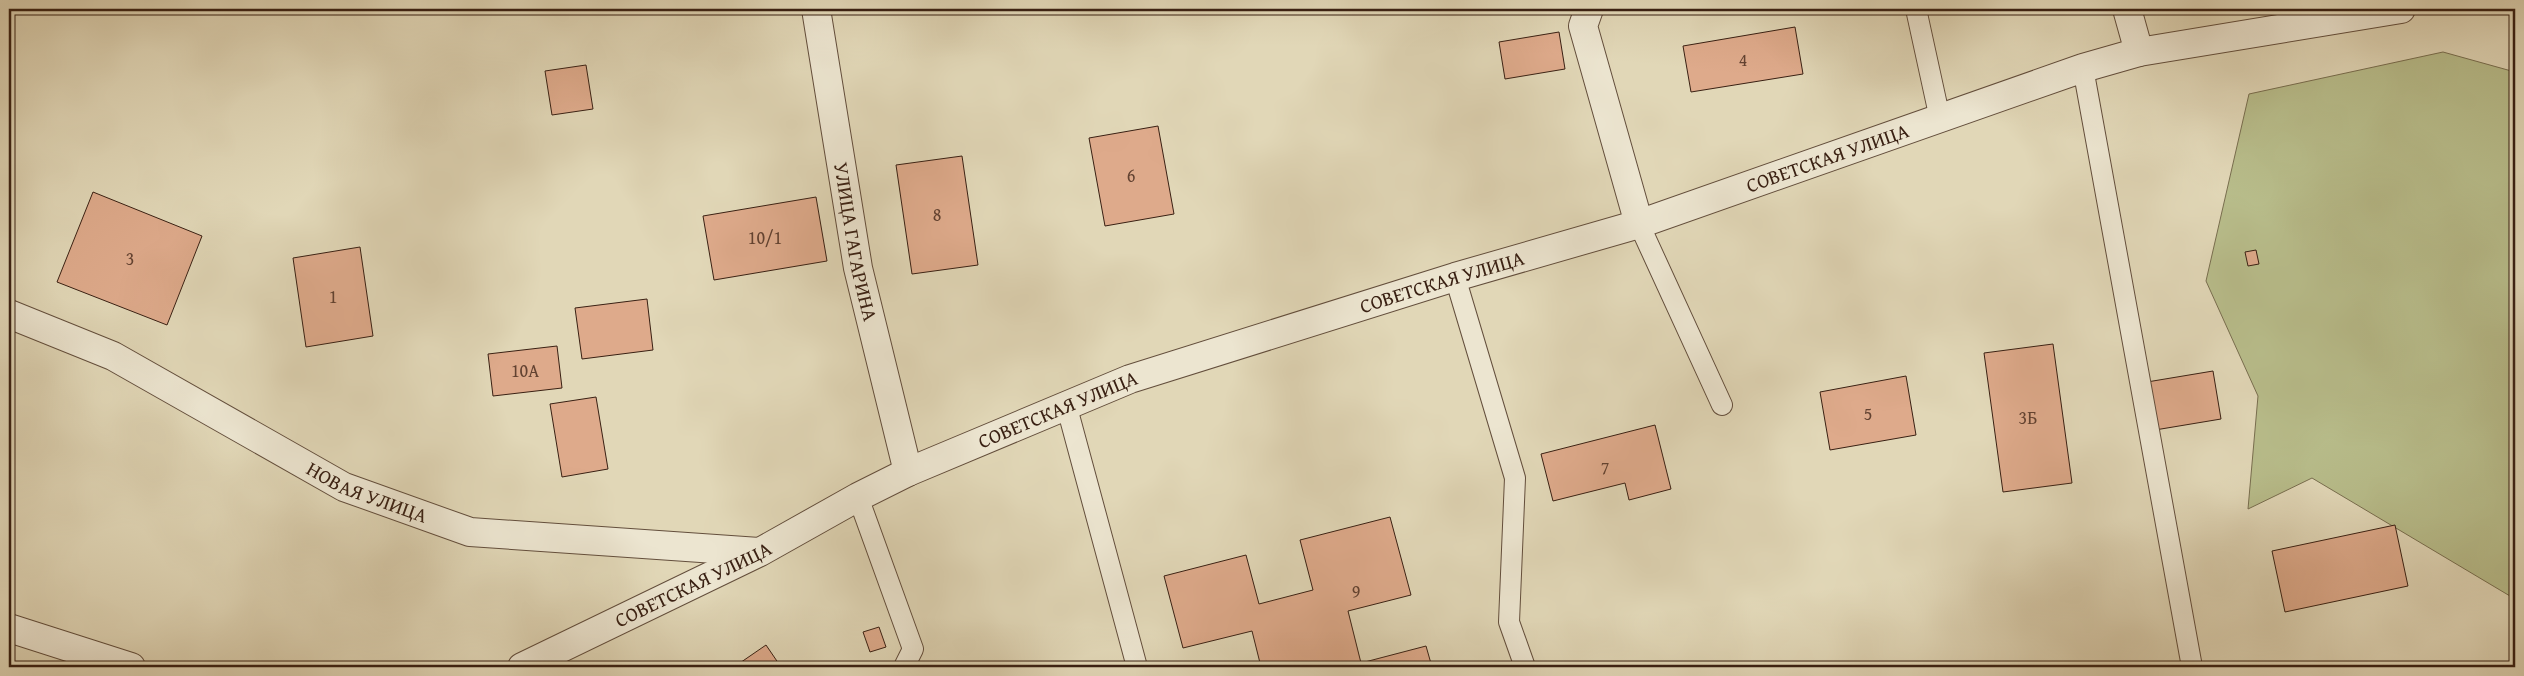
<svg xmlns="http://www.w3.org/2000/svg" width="2524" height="676" font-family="'Gentium Book Plus',serif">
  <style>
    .green { fill: #b8bd8b; stroke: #786e4f }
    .building { fill: #deaa8b; stroke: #392013 }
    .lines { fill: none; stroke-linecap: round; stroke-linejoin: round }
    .lane-casing { stroke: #634e3c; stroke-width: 22 }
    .street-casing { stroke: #634e3c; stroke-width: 30 }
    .lane { stroke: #ece5d0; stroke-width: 20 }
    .street { stroke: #ece5d0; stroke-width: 28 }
    .labels { text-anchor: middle; stroke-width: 4; stroke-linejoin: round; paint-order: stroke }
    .number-label { font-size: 18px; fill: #624231 }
    .street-label { font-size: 20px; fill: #392013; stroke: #ece5d0 }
  </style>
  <rect width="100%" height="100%" fill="#e1d7b7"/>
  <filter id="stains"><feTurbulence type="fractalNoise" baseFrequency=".004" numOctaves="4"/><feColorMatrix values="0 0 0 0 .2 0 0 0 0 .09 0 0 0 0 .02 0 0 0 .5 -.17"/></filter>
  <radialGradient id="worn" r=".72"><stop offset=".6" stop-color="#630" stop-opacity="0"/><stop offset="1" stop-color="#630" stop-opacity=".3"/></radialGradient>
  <path class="green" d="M2443 52 2515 72V599L2312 478 2248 509 2258 396 2206 281 2249 94Z"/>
  <g class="building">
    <path d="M1795 27 1803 74 1691 92 1683 46Z"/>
    <path d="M1559 32 1565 69 1505 79 1499 42Z"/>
    <path d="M586 65 593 109 552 115 545 71Z"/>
    <path d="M1158 126 1174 214 1105 226 1089 138Z"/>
    <path d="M962 156 978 265 912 274 896 165Z"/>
    <path d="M93 192 202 236 167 325 57 282Z"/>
    <path d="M816 197 827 261 714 280 703 216Z"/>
    <path d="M360 247 373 336 306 347 293 258Z"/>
    <path d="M2256 250 2259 264 2248 266 2245 252Z"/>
    <path d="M647 299 653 350 582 359 575 308Z"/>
    <path d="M2053 344 2072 483 2003 492 1984 353Z"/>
    <path d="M557 346 562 388 493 396 488 354Z"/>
    <path d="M2213 371 2221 419 2155 430 2147 382Z"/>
    <path d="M1906 376 1916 435 1830 450 1820 392Z"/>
    <path d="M596 397 608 469 562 477 550 404Z"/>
    <path d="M1655 425 1671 489 1629 500 1625 483 1553 501 1541 454Z"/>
    <path d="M1390 517 1411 595 1348 611 1361 663 1426 646 1432 667H1261L1252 631 1183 648 1164 576 1246 555 1259 604 1313 590 1300 540Z"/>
    <path d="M2395 525 2408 586 2285 612 2272 551Z"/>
    <path d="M879 627 886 647 870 652 863 632Z"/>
    <path d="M766 645 781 667H734Z"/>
  </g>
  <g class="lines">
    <g class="lane-casing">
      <g id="lane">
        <path d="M1916 9 1940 119"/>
        <path d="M2083 68 2192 667"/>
        <path d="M1639 224 1722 405"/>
        <path d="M1455 277 1515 478 1509 622 1525 667"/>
        <path d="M1066 404 1137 667"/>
        <path d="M858 497 913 649 904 667"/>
      </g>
    </g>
    <g class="street-casing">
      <g id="street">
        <path id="s1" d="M816 9 858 268 908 472"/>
        <path d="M1589 9 1583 26 1639 224"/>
        <path d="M2127 9 2139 52"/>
        <path id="s2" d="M9 314 113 356 344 487 470 532 759 552"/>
        <path d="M9 628 131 667"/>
        <path id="s3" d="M522 667 760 552 858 497 908 472 1130 379 1455 277 1639 224 2083 68 2139 52 2401 9"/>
      </g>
    </g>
    <use href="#lane" class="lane"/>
    <use href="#street" class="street"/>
  </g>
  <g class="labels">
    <g class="number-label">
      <text x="1743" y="66">4</text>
      <text x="1131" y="182">6</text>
      <text x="937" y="221">8</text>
      <text x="765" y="244">10/1</text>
      <text x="130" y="265">3</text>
      <text x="333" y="303">1</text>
      <text x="525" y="377">10А</text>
      <text x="1868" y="420">5</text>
      <text x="2028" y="424">3Б</text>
      <text x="1605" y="474">7</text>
      <text x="1356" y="598">9</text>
    </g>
    <g class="street-label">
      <text dy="7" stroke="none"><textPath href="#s3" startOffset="1405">СОВЕТСКАЯ УЛИЦА</textPath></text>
      <text dy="7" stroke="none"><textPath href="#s1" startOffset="236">УЛИЦА ГАГАРИНА</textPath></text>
      <text dy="7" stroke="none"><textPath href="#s3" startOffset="1000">СОВЕТСКАЯ УЛИЦА</textPath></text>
      <text dy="7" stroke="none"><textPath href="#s3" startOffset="595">СОВЕТСКАЯ УЛИЦА</textPath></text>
      <text dy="7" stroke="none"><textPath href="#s2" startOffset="401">НОВАЯ УЛИЦА</textPath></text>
      <text dy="7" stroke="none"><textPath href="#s3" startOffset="190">СОВЕТСКАЯ УЛИЦА</textPath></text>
    </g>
  </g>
  <rect width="2524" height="676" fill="none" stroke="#e1d7b7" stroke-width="30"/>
  <rect x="10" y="10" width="2504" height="656" fill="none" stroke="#392013" stroke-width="2.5"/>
  <rect x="15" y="15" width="2494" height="646" fill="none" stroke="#392013"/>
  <rect width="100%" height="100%" filter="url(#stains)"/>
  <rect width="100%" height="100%" fill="url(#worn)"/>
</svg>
